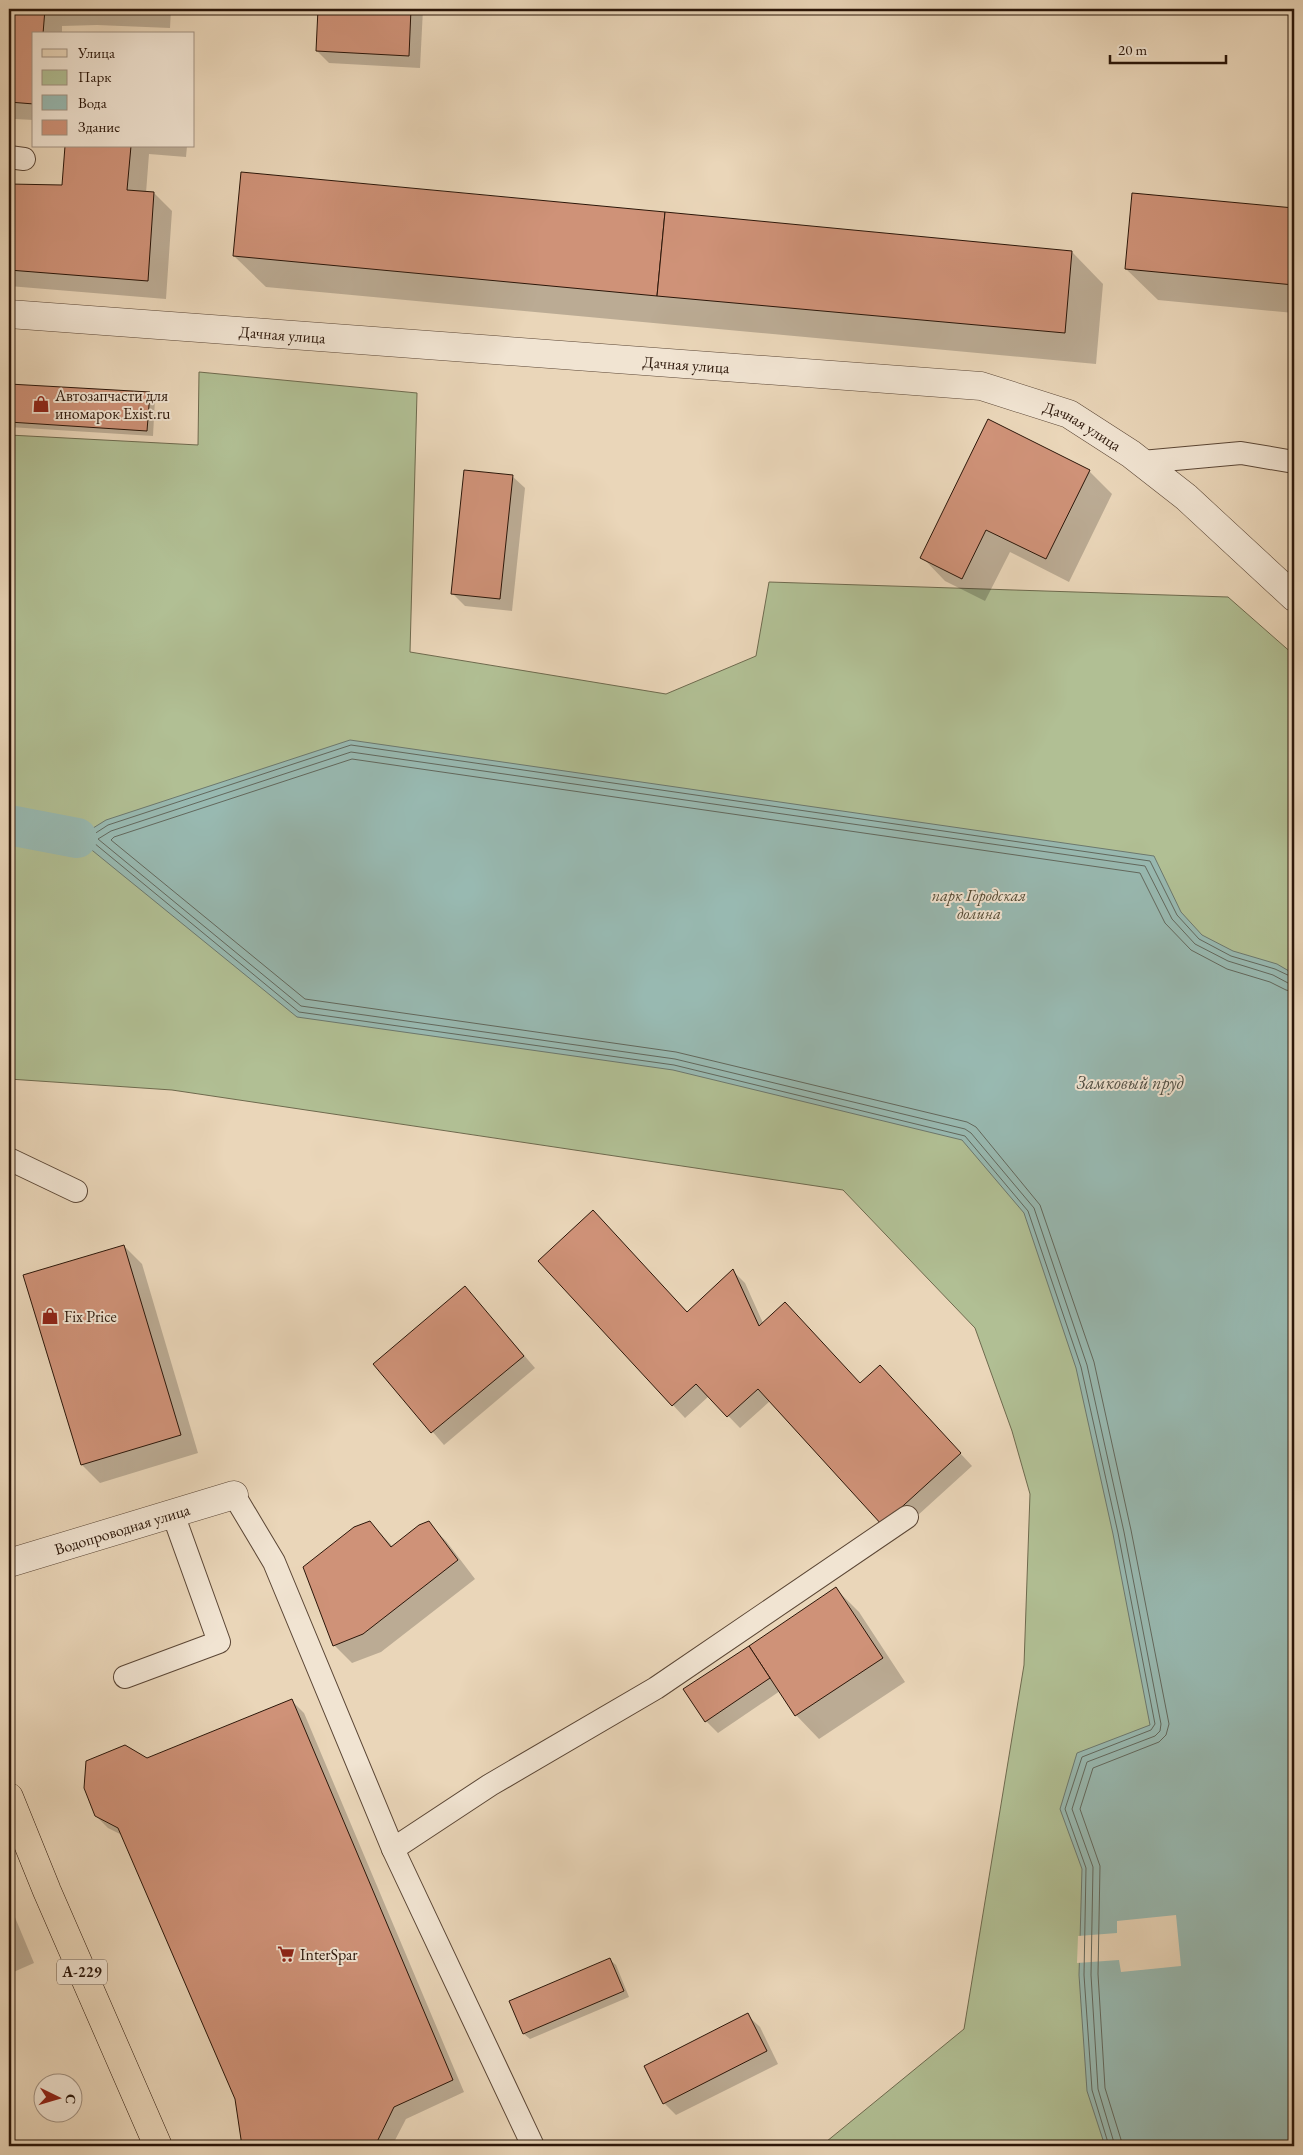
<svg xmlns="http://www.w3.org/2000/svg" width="1303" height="2155" font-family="'EB Garamond',serif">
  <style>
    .green { fill: #b1bf94; stroke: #6e6a4e }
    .water { fill: #98b9b1; stroke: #6c786e }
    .pier { fill: #ead6b9 }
    .shadow { fill: #0003 }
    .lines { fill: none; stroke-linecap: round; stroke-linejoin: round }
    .shore { stroke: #62685d; stroke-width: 1 }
    .canal { stroke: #98b9b1; stroke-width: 40 }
    .building { fill: #cf9278; stroke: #2b1609 }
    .service-casing { stroke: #5b4635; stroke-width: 24 }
    .minor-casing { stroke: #5b4635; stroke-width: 29 }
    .primary-casing { stroke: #2b1609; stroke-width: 29 }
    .service { stroke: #f1e4d2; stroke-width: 22 }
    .minor { stroke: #f1e4d2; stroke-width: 28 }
    .primary { stroke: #ead6b9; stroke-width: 28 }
    .labels { text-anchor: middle; stroke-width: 4; stroke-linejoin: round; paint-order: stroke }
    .shield { fill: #f1e4d2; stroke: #665445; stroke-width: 1 }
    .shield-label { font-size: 15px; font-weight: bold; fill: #2b1609 }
    .street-label { font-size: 16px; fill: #2b1609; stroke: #f1e4d2 }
    .poi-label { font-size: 16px; fill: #2b1609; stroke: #f1e4d2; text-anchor: start }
    .park-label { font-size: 16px; font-style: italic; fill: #534933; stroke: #f1e4d2 }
    .water-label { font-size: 18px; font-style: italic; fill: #514f44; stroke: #f1e4d2 }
  </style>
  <rect width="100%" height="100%" fill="#ead6b9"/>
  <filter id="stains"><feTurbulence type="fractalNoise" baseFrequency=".004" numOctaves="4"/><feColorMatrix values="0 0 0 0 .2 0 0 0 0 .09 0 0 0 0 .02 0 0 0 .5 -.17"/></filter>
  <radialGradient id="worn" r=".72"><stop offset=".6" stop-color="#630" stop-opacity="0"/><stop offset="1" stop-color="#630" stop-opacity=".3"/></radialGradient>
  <path class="green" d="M199 372 417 393 410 652 666 694 756 656 769 582 1228 597 1294 655V2146H821L964 2029 1024 1665 1030 1494 1012 1431 975 1328 843 1190 172 1090 9 1079V435L198 445Z"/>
  <path class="water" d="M350 740 1154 856 1181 912 1202 935 1233 951 1277 964 1294 974V2146H1105L1087 2091 1079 1975 1082 1869 1060 1809 1077 1753 1150 1725 1113 1534 1076 1368 1024 1213 962 1140 673 1070 297 1017 77 838 106 820Z"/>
  <path class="pier" d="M1176 1915 1181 1966 1121 1972 1119 1960 1077 1963 1078 1936 1117 1933V1921Z"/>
  <g class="shadow">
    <path d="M9 9H171L170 28 97 25 62 26V34H34V120L15 119 9 113Z"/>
    <path d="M319 9H423L420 68 329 63 317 51Z"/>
    <path d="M67 146H187L186 157 149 154 146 193H154L172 211 166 299 9 286V185L63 187Z"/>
    <path d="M1133 195 1294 209V313L1158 300 1126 269Z"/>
    <path d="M1072 252 1103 284 1096 364 266 287 234 256Z"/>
    <path d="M9 385 149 393 155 399 153 436 9 427Z"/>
    <path d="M1089 471 1112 494 1069 582 1010 552 985 601 945 581 922 557Z"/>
    <path d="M512 476 525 488 512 611 465 606 453 594Z"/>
    <path d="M124 1246 142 1264 198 1453 100 1483 82 1465 25 1276Z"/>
    <path d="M539 1261 687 1313 733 1271 745 1283 763 1323 860 1384 892 1379 972 1466 895 1536 770 1401 740 1428 709 1396 685 1418Z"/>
    <path d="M465 1287 535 1368 444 1445 375 1364Z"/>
    <path d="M370 1522 393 1547 428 1523 446 1541 475 1579 381 1652 352 1663 334 1645Z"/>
    <path d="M836 1589 859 1612 905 1682 819 1739 796 1715 780 1691 718 1733 706 1721 685 1690Z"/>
    <path d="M292 1701 304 1713 464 2092 406 2119 392 2146H244L236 2099 122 1835 108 1828 96 1816 147 1760Z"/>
    <path d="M9 1903 34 1963 9 1974Z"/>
    <path d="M610 1960 616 1965 629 1997 530 2039 524 2034 511 2002Z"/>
    <path d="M747 2015 760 2027 778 2064 676 2115 664 2103Z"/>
  </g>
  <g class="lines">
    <g class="shore">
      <path d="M1109 2146 1092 2090 1084 1975 1086 1868 1065 1809 1082 1757 1151 1730 1155 1724 1118 1533 1081 1367 1028 1211 965 1136 674 1065 299 1012 88 838 108 825 351 745 1150 861 1177 915 1199 939 1231 956 1275 969 1294 978"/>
      <path d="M1115 2146 1098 2089 1091 1975 1093 1867 1072 1809 1087 1762 1155 1736 1160 1731 1161 1724 1124 1532 1087 1365 1034 1208 971 1133 965 1129 675 1059 301 1006 98 839 111 831 351 752 1145 866 1172 919 1195 944 1228 961 1273 975 1288 983 1294 984"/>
      <path d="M1123 2146 1105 2088 1098 1974 1100 1866 1080 1809 1093 1768 1159 1742 1166 1735 1169 1724 1131 1530 1094 1362 1040 1205 976 1127 967 1122 676 1052 305 999 111 840 114 837 352 759 1140 873 1165 923 1191 950 1227 969 1270 982 1286 990 1294 992"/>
    </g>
    <path class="canal" d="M9 825 77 838"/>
  </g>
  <g class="building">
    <path d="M9 9H45L43 34H34V104L9 102Z"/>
    <path d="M114 9H153V10Z"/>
    <path d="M318 9H411L409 56 316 51Z"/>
    <path d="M65 146H131L127 190 154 192 148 281 9 270V184L62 185Z"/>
    <path d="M241 172 665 212 657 296 233 256Z"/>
    <path d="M1132 193 1294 208V285L1125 269Z"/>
    <path d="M665 212 1072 251 1065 333 657 296Z"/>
    <path d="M9 384 150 392 147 431 9 422Z"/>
    <path d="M988 419 1090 470 1046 559 986 530 962 579 920 558Z"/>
    <path d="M464 470 513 475 500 599 451 594Z"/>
    <path d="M593 1210 687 1312 733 1269 759 1326 785 1302 860 1383 880 1365 961 1453 882 1525 758 1389 727 1417 696 1384 672 1406 538 1261Z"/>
    <path d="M124 1245 181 1435 81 1465 23 1275Z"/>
    <path d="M465 1286 524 1356 431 1433 373 1364Z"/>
    <path d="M370 1521 391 1547 419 1525 429 1521 458 1560 363 1634 333 1646 303 1567 354 1527Z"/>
    <path d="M836 1587 883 1658 795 1716 749 1646Z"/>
    <path d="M749 1646 770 1678 705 1722 683 1689Z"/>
    <path d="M292 1699 453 2080 394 2107 375 2146H242L235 2099 118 1828 95 1816 84 1788 86 1761 125 1745 147 1758Z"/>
    <path d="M610 1958 624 1991 523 2034 509 2001Z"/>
    <path d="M748 2013 767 2051 663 2104 644 2066Z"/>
  </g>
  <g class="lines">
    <g class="service-casing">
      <g id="service">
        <path d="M9 157 24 159"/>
        <path d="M1142 462 1241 453 1294 462"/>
        <path d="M9 1159 76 1191"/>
        <path d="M234 1495 274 1562 393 1849 533 2146"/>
        <path d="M125 1677 219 1642 173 1514"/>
        <path d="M393 1849 490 1785 656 1688 907 1517"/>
      </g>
    </g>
    <g class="minor-casing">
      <g id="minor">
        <path id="s1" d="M9 314 981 386 1069 414 1131 454 1186 497 1294 597"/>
        <path id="s2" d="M9 1563 234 1495"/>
      </g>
    </g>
    <g class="primary-casing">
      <path id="primary" d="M9 1797 47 1891 158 2146"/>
    </g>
    <use href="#service" class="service"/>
    <use href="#minor" class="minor"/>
    <use href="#primary" class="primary"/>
  </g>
  <defs>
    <g id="shop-bare" transform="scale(1.35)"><path d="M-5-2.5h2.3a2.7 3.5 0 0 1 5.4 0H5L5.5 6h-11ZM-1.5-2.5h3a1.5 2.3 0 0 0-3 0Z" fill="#8f2418" stroke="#f1e4d2" stroke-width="2.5" paint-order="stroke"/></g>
    <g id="supermarket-bare" transform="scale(1.35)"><path d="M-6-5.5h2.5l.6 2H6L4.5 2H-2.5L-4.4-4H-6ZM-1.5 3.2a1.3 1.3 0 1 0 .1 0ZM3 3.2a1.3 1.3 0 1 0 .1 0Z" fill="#8f2418" stroke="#f1e4d2" stroke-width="2.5" paint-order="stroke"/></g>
  </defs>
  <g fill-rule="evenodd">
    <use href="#shop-bare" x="41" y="404"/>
    <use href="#shop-bare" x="50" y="1316"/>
    <use href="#supermarket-bare" x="286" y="1954"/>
  </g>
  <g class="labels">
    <rect class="shield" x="57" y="1959.5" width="50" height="25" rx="4"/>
    <g class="shield-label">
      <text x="82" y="1977">А-229</text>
    </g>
    <g class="street-label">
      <text dy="6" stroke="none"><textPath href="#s1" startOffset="274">Дачная улица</textPath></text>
      <text dy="6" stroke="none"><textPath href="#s1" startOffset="679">Дачная улица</textPath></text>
      <text dy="6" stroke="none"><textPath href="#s1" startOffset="1084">Дачная улица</textPath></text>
      <text dy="6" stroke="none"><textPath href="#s2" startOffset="118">Водопроводная улица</textPath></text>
    </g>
    <g class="poi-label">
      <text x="55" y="401">Автозапчасти для<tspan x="55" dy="18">иномарок Exist.ru</tspan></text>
      <text x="64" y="1322">Fix Price</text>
      <text x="300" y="1960">InterSpar</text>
    </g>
    <g class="park-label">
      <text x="979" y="901">парк Городская<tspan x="979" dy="18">долина</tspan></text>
    </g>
    <g class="water-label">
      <text x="1130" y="1089">Замковый пруд</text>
    </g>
  </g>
  <rect width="1303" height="2155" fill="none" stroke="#ead6b9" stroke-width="30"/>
  <rect x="10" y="10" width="1283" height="2135" fill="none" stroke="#2b1609" stroke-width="2.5"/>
  <rect x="15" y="15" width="1273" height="2125" fill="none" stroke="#2b1609"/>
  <rect x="32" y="32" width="162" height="115" fill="#f1e4d2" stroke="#a29282"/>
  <rect x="42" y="49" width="25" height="8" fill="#ead6b9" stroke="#a29282"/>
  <text x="78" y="58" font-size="15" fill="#2b1609">Улица</text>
  <rect x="42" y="70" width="25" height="15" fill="#b1bf94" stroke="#a29282"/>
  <text x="78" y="82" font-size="15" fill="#2b1609">Парк</text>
  <rect x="42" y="95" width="25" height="15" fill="#98b9b1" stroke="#a29282"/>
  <text x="78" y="108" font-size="15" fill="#2b1609">Вода</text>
  <rect x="42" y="120" width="25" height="15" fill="#cf9278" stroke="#a29282"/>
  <text x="78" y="132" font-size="15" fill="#2b1609">Здание</text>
  <g transform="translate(58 2098) rotate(95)"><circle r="24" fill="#f1e4d2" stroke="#a29282"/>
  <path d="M0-4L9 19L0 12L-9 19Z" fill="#8f2418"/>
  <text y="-8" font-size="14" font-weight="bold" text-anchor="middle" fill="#2b1609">С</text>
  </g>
  <path d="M1110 55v8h116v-8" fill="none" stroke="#2b1609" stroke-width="2.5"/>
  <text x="1118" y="55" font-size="15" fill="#2b1609" stroke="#f1e4d2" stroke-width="4" paint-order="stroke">20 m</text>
  <rect width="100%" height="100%" filter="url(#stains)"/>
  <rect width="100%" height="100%" fill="url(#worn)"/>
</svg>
